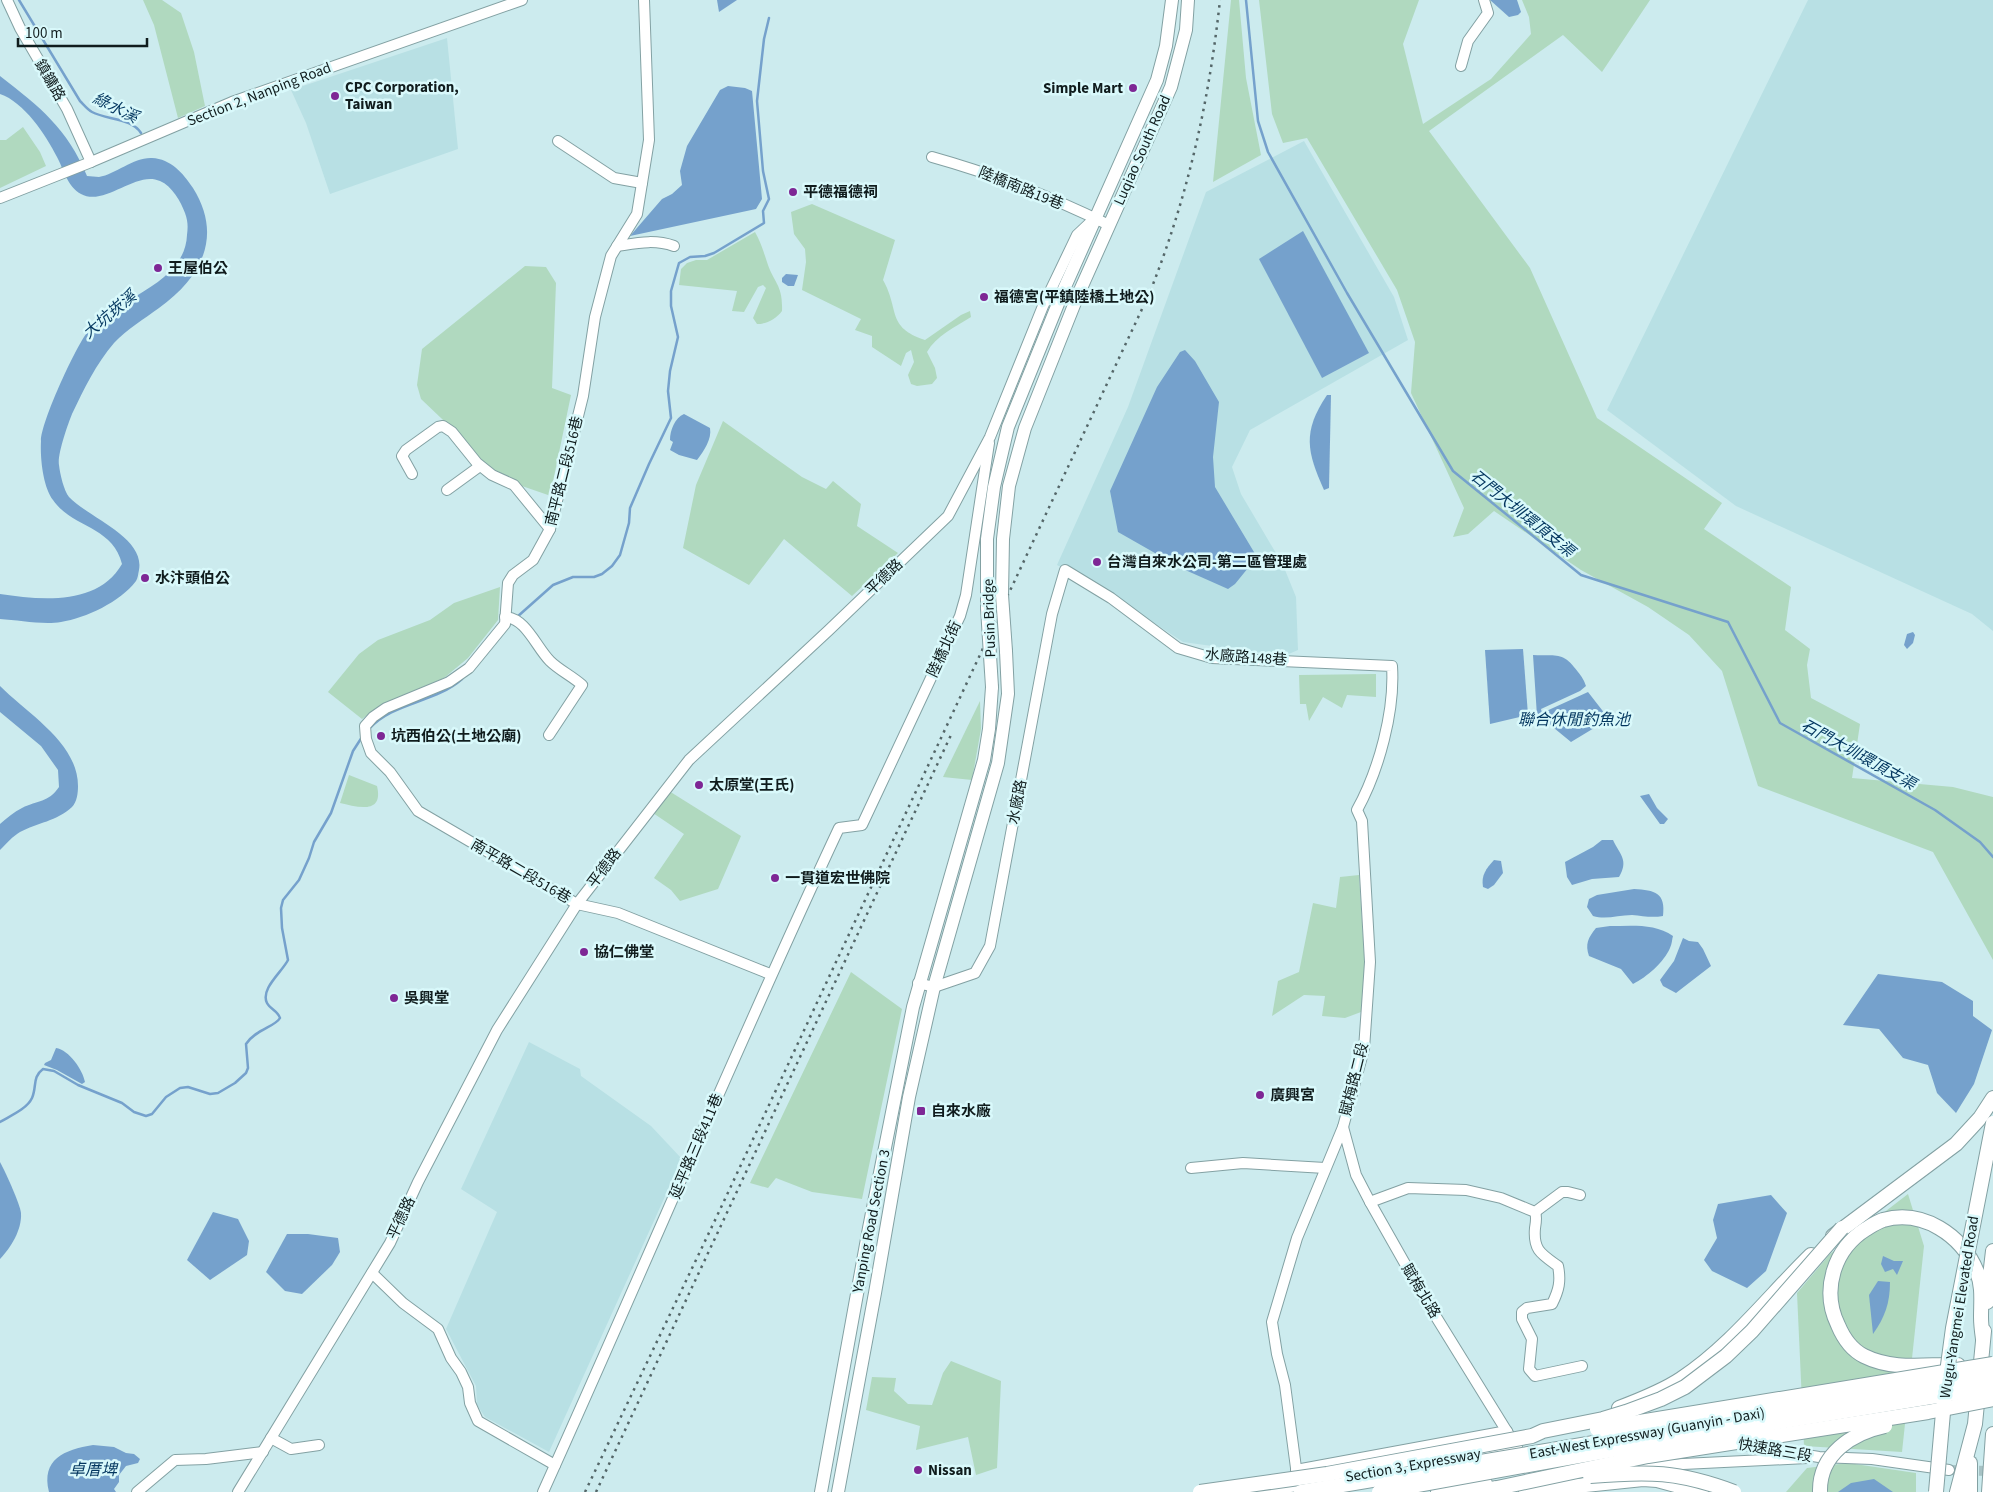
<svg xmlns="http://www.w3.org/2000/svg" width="1993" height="1492" font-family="'Source Sans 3','Noto Sans TC',sans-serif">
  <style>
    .built { fill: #b8e0e4 }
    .green { fill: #b0d9bf }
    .water { fill: #75a1cc }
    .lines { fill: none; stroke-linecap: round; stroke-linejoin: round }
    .stream { stroke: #75a1cc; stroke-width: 2.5 }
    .minor-tunnel { stroke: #a6c2c4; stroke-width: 10; stroke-dasharray: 10 5; stroke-linecap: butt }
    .minor-casing { stroke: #83a1a3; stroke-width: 12 }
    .major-casing { stroke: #83a1a3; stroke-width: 14 }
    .highway-casing { stroke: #83a1a3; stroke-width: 16 }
    .minor { stroke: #fff; stroke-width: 10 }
    .major { stroke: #fff; stroke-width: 12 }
    .highway { stroke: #fff; stroke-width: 14 }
    .rail { stroke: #546668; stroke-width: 2.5; stroke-dasharray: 2.5 5; stroke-linecap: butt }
    .major-bridge-casing { stroke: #83a1a3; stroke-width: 14; stroke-linecap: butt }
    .highway-bridge-casing { stroke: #83a1a3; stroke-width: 16; stroke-linecap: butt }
    .major-bridge { stroke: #fff; stroke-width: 12 }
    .highway-bridge { stroke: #fff; stroke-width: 14 }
    .poi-dot { fill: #7e2795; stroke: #d9f9fb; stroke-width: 2 }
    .labels { text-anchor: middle; stroke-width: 5; stroke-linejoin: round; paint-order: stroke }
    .street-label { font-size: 15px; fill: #101c1d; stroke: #d9f9fb }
    .poi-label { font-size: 15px; font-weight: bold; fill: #101c1d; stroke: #d9f9fb; text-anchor: start }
    .water-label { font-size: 16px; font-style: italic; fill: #03365f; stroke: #d9f9fb }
  </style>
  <rect width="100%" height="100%" fill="#ccebee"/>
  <g class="built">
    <path d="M1808 0H1993V631L1972 614 1736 506 1607 410Z"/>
    <path d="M447 38 458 149 330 194 306 123 291 90Z"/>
    <path d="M1304 141 1394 297 1408 340 1250 430 1232 467 1241 494 1283 565 1296 597 1298 650 1284 656 1183 642 1115 597 1057 565 1128 407 1206 192Z"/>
    <path d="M529 1042 580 1069 581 1076 651 1126 682 1159 549 1452 485 1417 477 1405 476 1386 446 1329 497 1212 461 1189Z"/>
  </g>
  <g class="green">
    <path d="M143 0H162L181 13 194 52 205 106 178 118 154 25Z"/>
    <path d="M1231 0H1239L1246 78 1261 155 1213 182Z"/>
    <path d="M1259 0H1419L1403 44 1423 124 1491 79 1531 34 1529 17 1522 0H1650L1602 72 1563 35 1429 131 1530 268 1597 418 1722 503 1704 529 1791 587 1785 630 1810 649 1807 665 1811 698 1860 724 1852 778 1953 787 1993 797V960L1933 852 1758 786 1722 671 1689 635 1648 607 1581 570 1494 511 1468 534 1453 537 1464 508 1411 393 1415 342 1397 290 1307 138 1283 143 1272 114Z"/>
    <path d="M23 127 40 152 46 166 0 188V140H6Z"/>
    <path d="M812 204 895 240 883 280C900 310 886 327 925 340L961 315 970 311 971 317C955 327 936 336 927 352L935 368 937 378 932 384 917 386 911 384 908 375 914 362 911 350 906 353 901 366 872 347V336L855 330 861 319 802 290 806 262 805 249 794 234 791 212Z"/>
    <path d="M755 232C761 243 763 250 767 262 774 284 783 284 782 311 776 319 767 324 757 324L753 318 766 288 763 285 758 287 744 312 732 311 737 291 679 285 681 269 687 263 696 260H707Z"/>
    <path d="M525 266 546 267 556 283 552 388 571 395 551 491 548 495 522 486 489 468 462 438 421 399 417 385 422 349Z"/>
    <path d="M723 421 802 477 826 489 833 481 861 504 857 526 898 553 852 596 784 539 749 585 683 548 696 485Z"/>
    <path d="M500 587 498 620 468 658 444 678 379 706 362 719 328 692 359 654 378 640 430 620 454 603Z"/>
    <path d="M1376 674V697L1347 695 1342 708 1323 697 1309 721 1306 704H1300L1299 675Z"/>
    <path d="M980 701 981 729 972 780 943 777Z"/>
    <path d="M349 775 377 786C384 815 357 807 340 803Z"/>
    <path d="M669 791 741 836 718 889 680 901 671 890 654 878 684 834 653 813Z"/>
    <path d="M1359 875 1365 969 1361 1012 1345 1018 1322 1016 1325 996 1304 995 1272 1016 1278 981 1299 972 1313 903 1336 908 1340 877Z"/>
    <path d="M851 972 902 1009 862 1199 812 1192 776 1178 768 1188 750 1183Z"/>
    <path d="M1908 1194 1924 1246 1902 1452 1804 1446 1797 1293 1830 1254Z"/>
    <path d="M951 1361 1001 1381 997 1468 976 1475 968 1437 916 1450 920 1426 866 1410 872 1377 896 1378 894 1391 908 1404 932 1405 943 1373Z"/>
    <path d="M1848 1463 1916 1473V1492H1786L1807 1468Z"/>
  </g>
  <g class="water">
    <path d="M717 0H737L719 12Z"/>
    <path d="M1490 0H1517L1521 12 1518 15 1509 17Z"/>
    <path d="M0 76C40 107 67 128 87 176 91 176 95 177 99 177 116 174 134 157 152 158 171 159 183 173 193 188 223 236 202 277 159 308 144 319 127 329 114 343 96 364 84 389 72 414 68 424 57 455 59 465 60 474 64 491 69 497 89 518 145 537 139 570 138 574 138 578 136 581 120 602 86 618 61 622 43 625 18 620 0 619V594C41 600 98 606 122 564 113 526 72 528 53 500 43 487 40 458 41 441 41 422 74 351 86 334 113 298 185 286 187 235 188 227 188 221 185 213 181 202 172 186 160 181 136 170 105 207 81 194 67 186 64 170 57 157 46 135 24 102 0 94Z"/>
    <path d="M728 86 745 88 752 91 762 199 756 209 630 236 662 199 672 194 682 185 680 171 687 146 720 90Z"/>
    <path d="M1303 231 1369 353 1322 378 1259 259Z"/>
    <path d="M786 274 798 275 794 286H788L782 282V278Z"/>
    <path d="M1185 350 1195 361 1219 402 1213 457 1215 487 1257 557 1235 584 1228 589 1183 569 1118 532 1110 491 1157 387 1180 352Z"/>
    <path d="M1327 395H1331L1329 488 1324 490C1307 452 1302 432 1327 395Z"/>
    <path d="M684 414 710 428C712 439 704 451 697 460L679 455 670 450 673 442 670 440C670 430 675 418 684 414Z"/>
    <path d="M1913 632 1915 635 1913 643 1907 649 1904 645 1907 634Z"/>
    <path d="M1523 649 1528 715 1490 724 1485 650Z"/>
    <path d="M1533 655C1557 656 1563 651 1578 672 1582 677 1584 680 1586 686L1580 691 1541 709 1542 713 1588 692 1609 719 1571 742 1543 719V717L1537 716Z"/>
    <path d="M0 686C28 714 78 743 78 786 78 793 77 802 72 807 57 821 37 823 20 832 13 836 6 844 0 850V824C7 818 14 812 22 808 38 800 48 803 59 787L58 770 41 746 0 712Z"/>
    <path d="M1649 794 1657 808 1668 819 1664 824H1660L1640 796Z"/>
    <path d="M1602 840H1613C1620 855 1629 860 1619 877L1592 879 1572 885 1567 877 1565 862 1593 847Z"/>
    <path d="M1494 860 1501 861 1503 873 1494 885 1488 889 1483 887C1481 875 1486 869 1494 860Z"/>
    <path d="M1634 889C1655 890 1666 893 1663 916 1652 918 1643 916 1632 915 1618 915 1606 920 1593 916L1587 907 1589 899 1597 895Z"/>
    <path d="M1610 926C1631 926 1655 923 1673 936 1672 939 1672 944 1670 948 1664 962 1647 977 1633 984L1621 969 1589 956C1585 944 1588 938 1596 928Z"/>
    <path d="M1683 938 1689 941 1698 942 1703 949 1711 966 1676 993 1663 986 1660 980 1674 961Z"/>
    <path d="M1878 974 1942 982 1973 1001V1016L1992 1030 1974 1084 1956 1113 1937 1093 1928 1065 1903 1058 1879 1029 1843 1025Z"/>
    <path d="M56 1048C69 1050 83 1070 85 1082L82 1084 57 1070 44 1065 45 1063 51 1060Z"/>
    <path d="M0 1162C5 1171 20 1204 21 1213 22 1230 11 1247 0 1259Z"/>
    <path d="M1771 1195 1787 1213 1766 1271 1747 1288 1712 1271 1704 1260 1717 1238 1713 1220 1718 1204Z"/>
    <path d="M213 1212 238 1219 249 1241 247 1255 210 1280 187 1260Z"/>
    <path d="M287 1234H308L338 1238 340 1252 332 1265 302 1294 285 1291 266 1272Z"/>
    <path d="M1883 1256 1894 1261H1903L1897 1275 1893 1269 1885 1272 1881 1264Z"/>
    <path d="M1878 1281 1890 1282C1890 1303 1885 1317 1873 1334L1869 1295Z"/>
    <path d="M93 1445 114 1447 126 1453 134 1454 140 1459 138 1463 126 1466 119 1475V1482L114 1489 116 1492H49C41 1459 64 1450 93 1445Z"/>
    <path d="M1874 1479 1893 1492H1838L1851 1483Z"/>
  </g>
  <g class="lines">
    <g class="stream">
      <path d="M19 0 80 101C84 105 88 110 92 112 107 120 132 118 141 133"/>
      <path d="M1246 0 1258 121 1268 152 1347 293 1453 471 1581 575 1728 622 1780 723 1935 810 1980 842 1993 857"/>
      <path d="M517 617 553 585 573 577H594L602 574 612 566 620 555 629 523 630 508 649 464 671 418 668 391 670 371 678 337 671 306V291L679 263 690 257 705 256 714 253 764 223 763 211 769 199 763 171 757 101 764 39 769 18"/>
      <path d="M369 729C393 702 435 703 462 679"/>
      <path d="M0 1122C10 1116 27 1109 32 1098 37 1087 32 1077 43 1069L54 1071 78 1085 122 1103 134 1112 146 1116 152 1114 166 1097 180 1088 188 1087 210 1094 218 1093 235 1083 246 1073 248 1068 246 1044C256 1029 275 1027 280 1018 278 1011 270 1009 267 1003 260 989 282 972 288 960L282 928 281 908 283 900 299 880 309 858 314 842 331 813 353 751 362 737"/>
    </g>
    <path class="minor-tunnel" d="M1949 1470 1993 1471"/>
    <g class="minor-casing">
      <g id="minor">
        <path d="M7 0 20 28 67 109 91 162"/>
        <path d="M644 0 649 140 637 214 611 256 595 317 583 396 550 529 533 560 513 575 508 583 505 624 469 668 449 682 386 708 373 717 365 726 366 739 371 753 390 772 418 811 577 904 618 913 770 974"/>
        <path d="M1461 66 1468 41 1488 13 1484 0"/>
        <path d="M558 141 614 178 642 183"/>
        <path d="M932 157C993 174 1052 197 1109 225"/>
        <path d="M0 198 91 162 232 102 522 0"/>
        <path d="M617 246C637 243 654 239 674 246"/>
        <path d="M412 474 402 456 406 450 438 427 443 426 452 432 477 463 492 475 514 485 550 529"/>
        <path d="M447 490 480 466"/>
        <path d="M505 617C526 618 536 647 550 661 559 670 572 676 582 685L549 735"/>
        <path d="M918 983 934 987 975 973 990 946 1052 614 1065 570 1111 598 1178 648 1212 658 1392 666C1395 711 1379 770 1357 810L1362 821 1370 962 1364 1049 1343 1127 1297 1238 1272 1322 1277 1354 1285 1385 1298 1483"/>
        <path d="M1343 1127 1356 1175 1370 1202 1425 1299 1514 1443"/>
        <path d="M1191 1168 1243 1163 1325 1168"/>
        <path d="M1370 1202 1408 1188 1466 1190 1501 1198 1535 1212 1562 1192H1568L1580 1195"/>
        <path d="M1535 1212C1537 1217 1536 1222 1535 1228 1533 1250 1541 1254 1558 1266 1561 1281 1559 1290 1552 1304L1527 1308 1522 1312V1319L1532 1339 1529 1369 1535 1376 1582 1366"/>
        <path d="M372 1273 403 1303 438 1329 451 1358 461 1372 468 1387 470 1403 478 1421 555 1465"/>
        <path d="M271 1438 291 1449 319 1445"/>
        <path d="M1739 1444 1819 1457 1872 1459 1949 1470"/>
        <path d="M1622 1467 1807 1458"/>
        <path d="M1296 1470 1507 1431"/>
        <path d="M137 1492 175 1460 206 1459 263 1452"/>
        <path d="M238 1492 390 1243 418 1182 497 1030 577 904 689 760 829 630 948 516 990 437 1043 306 1077 235 1095 218"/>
        <path d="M543 1492C643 1271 736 1048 839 828L862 825 960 616 966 595 989 443"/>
        <path d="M1524 1492 1538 1490"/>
      </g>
    </g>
    <g class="major-casing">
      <g id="major">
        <path d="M1002 595 1003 539 1009 486 1025 428 1078 295 1171 87 1186 30 1188 0"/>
        <path d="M987 608V539L994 487 1008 427 1064 289 1157 80 1166 46 1172 0"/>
        <path d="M1408 1466 1516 1447"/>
        <path d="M821 1492 869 1228 913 1007 984 760 989 729 992 687"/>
        <path d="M838 1492 875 1293 909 1097 934 987 998 763 1008 694 1006 651"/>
        <path d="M1251 1492 1297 1485"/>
        <path d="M1437 1492 1486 1483"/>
      </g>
    </g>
    <g class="highway-casing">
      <g id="highway">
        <path d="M1833 1236 1956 1144 1980 1118 1993 1098"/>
        <path d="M1987 1302 1993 1251"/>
        <path d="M1958 1365C1927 1364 1894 1371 1864 1356 1852 1350 1843 1337 1838 1325 1821 1290 1834 1249 1866 1229 1871 1226 1877 1222 1883 1220 1923 1209 1962 1235 1977 1272 1983 1286 1981 1302 1981 1317 1981 1324 1982 1332 1983 1339"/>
        <path d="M1619 1408C1640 1400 1663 1391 1681 1379 1731 1346 1768 1297 1811 1255"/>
        <path d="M1970 1463V1492"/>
        <path d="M1538 1490 1643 1479 1657 1480 1701 1492"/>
        <path d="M1474 1492 1497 1488"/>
        <path d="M1957 1492 1975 1424 1984 1331"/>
        <path d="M1989 1492 1993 1434"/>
      </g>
    </g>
    <use href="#minor" class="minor"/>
    <use href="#major" class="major"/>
    <use href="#highway" class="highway"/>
    <g class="rail">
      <path d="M585 1492 717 1216 1150 292C1188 196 1209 102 1220 0"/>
      <path d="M596 1492 951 735"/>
    </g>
    <g class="major-bridge-casing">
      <g id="major-bridge">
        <path d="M1002 595 1006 651"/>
        <path d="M987 608 992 687"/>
      </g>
    </g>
    <g class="highway-bridge-casing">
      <g id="highway-bridge">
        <path d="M1946 1380 1953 1328 1993 1123"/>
        <path d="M1597 1429 1993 1364"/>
        <path d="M1590 1476C1648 1471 1678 1471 1734 1492"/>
        <path d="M1497 1488 1648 1456 1928 1412 1993 1399"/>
        <path d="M1200 1492 1327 1474 1532 1436 1543 1431 1603 1419 1626 1412 1661 1399 1685 1387 1726 1356 1752 1331 1842 1228"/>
        <path d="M1301 1492 1993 1376"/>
        <path d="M1379 1492 1645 1444 1993 1387"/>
        <path d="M1820 1492C1819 1454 1852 1433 1885 1426"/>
        <path d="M1936 1492 1944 1401"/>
      </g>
    </g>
    <use href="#major-bridge" class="major-bridge"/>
    <use href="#highway-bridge" class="highway-bridge"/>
  </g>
  <g class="poi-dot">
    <circle cx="1133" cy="88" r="5"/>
    <circle cx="335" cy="96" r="5"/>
    <circle cx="793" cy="192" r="5"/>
    <circle cx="158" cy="268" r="5"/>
    <circle cx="984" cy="297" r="5"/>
    <circle cx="1097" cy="562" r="5"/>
    <circle cx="145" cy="578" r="5"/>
    <circle cx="381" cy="736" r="5"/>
    <circle cx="699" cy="785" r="5"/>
    <circle cx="775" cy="878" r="5"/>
    <circle cx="584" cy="952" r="5"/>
    <circle cx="394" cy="998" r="5"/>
    <circle cx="1260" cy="1095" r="5"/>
    <rect x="916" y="1106" width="10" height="10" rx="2.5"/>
    <circle cx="918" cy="1470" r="5"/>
  </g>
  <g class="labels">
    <g class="street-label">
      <text transform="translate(50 80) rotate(60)" y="5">鎮鏞路</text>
      <text transform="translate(259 94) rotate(-21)" y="5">Section 2, Nanping Road</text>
      <text transform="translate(1142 150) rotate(-66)" y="5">Luqiao South Road</text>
      <text transform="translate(1021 188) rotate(22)" y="5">陸橋南路19巷</text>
      <text transform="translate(564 471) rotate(-76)" y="5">南平路二段516巷</text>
      <text transform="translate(884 577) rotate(-44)" y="5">平德路</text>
      <text transform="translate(989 618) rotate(-92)" y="5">Pusin Bridge</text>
      <text transform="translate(944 649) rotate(-65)" y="5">陸橋北街</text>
      <text transform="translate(1246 657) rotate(4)" y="5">水廠路148巷</text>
      <text transform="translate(1017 802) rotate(-79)" y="5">水廠路</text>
      <text transform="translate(604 868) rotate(-53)" y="5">平德路</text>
      <text transform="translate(521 871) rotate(30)" y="5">南平路二段516巷</text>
      <text transform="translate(1354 1079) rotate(-76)" y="5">賦梅路二段</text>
      <text transform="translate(696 1146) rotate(-67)" y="5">延平路三段411巷</text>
      <text transform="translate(401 1218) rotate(-65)" y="5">平德路</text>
      <text transform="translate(871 1221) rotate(-79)" y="5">Yanping Road Section 3</text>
      <text transform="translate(1421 1291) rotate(59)" y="5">賦梅北路</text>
      <text transform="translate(1959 1307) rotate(-81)" y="5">Wugu-Yangmei Elevated Road</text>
      <text transform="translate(1647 1433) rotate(-10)" y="5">East-West Expressway (Guanyin - Daxi)</text>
      <text transform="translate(1775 1450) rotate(10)" y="5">快速路三段</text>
      <text transform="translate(1413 1465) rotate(-10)" y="5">Section 3, Expressway</text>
    </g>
    <g class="poi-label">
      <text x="345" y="92">CPC Corporation,<tspan x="345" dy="17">Taiwan</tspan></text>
      <text x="1123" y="93" text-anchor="end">Simple Mart</text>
      <text x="803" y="197">平德福德祠</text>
      <text x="168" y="273">王屋伯公</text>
      <text x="994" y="302">福德宮(平鎮陸橋土地公)</text>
      <text x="1107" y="567">台灣自來水公司-第二區管理處</text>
      <text x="155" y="583">水汴頭伯公</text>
      <text x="391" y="741">坑西伯公(土地公廟)</text>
      <text x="709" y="790">太原堂(王氏)</text>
      <text x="785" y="883">一貫道宏世佛院</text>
      <text x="594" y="957">協仁佛堂</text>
      <text x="404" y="1003">吳興堂</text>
      <text x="1270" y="1100">廣興宮</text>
      <text x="931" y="1116">自來水廠</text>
      <text x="928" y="1475">Nissan</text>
    </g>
    <g class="water-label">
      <text transform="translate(116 107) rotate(26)" y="6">綠水溪</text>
      <text transform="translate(109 314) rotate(-40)" y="6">大坑崁溪</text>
      <text transform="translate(1523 513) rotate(39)" y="6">石門大圳環頂支渠</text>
      <text x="1574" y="725">聯合休閒釣魚池</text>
      <text transform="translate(1859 754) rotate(29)" y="6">石門大圳環頂支渠</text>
      <text x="93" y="1475">卓厝埤</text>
    </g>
  </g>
  <path d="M18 38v8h129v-8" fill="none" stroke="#101c1d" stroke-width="2.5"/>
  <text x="25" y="38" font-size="15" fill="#101c1d" stroke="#d9f9fb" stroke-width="4" paint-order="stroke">100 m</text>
</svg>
